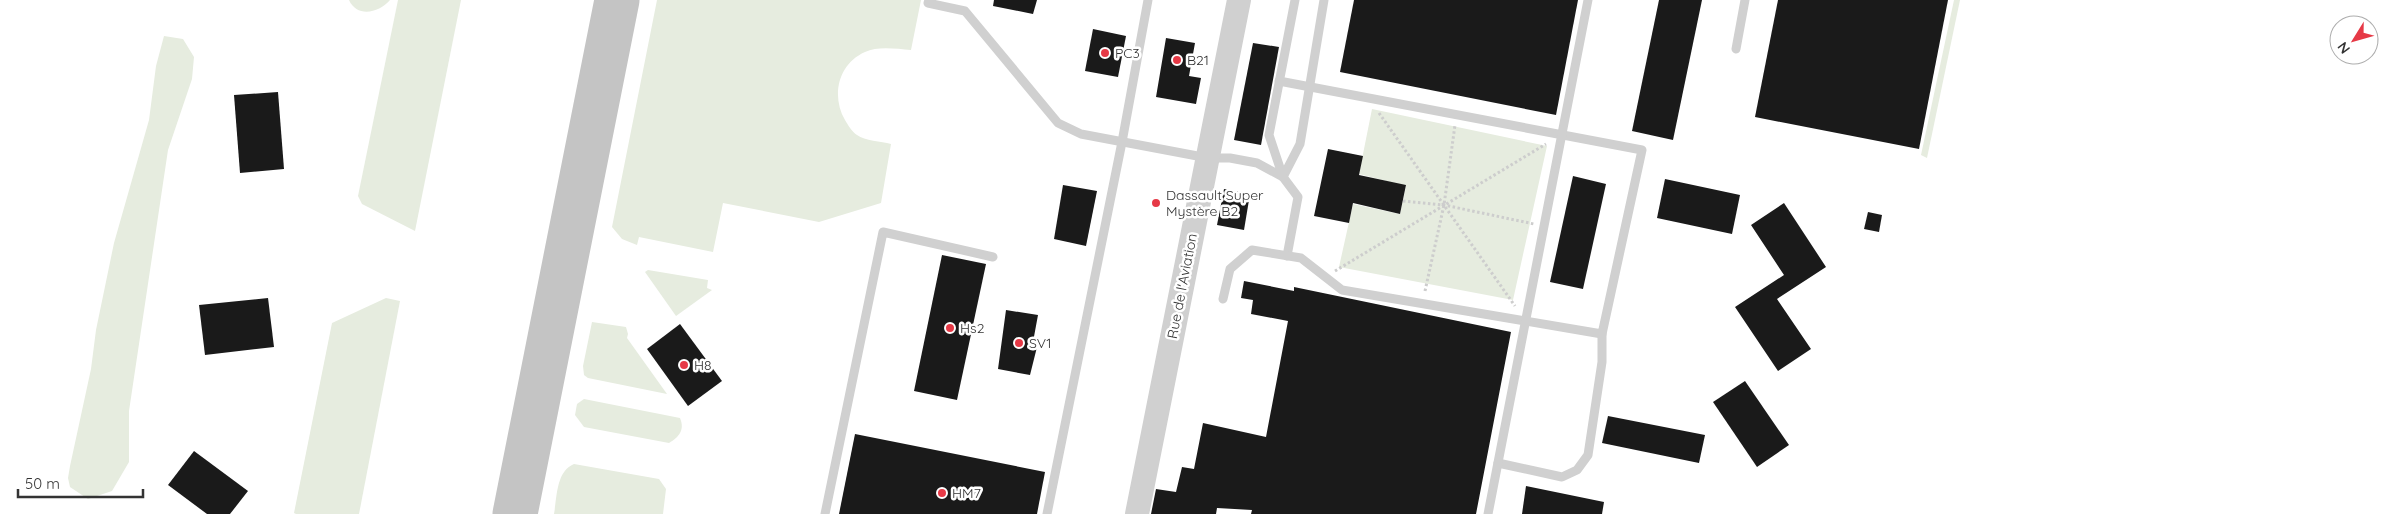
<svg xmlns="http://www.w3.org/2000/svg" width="2394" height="514" font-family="Quicksand,sans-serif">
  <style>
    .green { fill: #e6ecdf }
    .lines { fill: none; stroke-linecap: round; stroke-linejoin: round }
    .taxiway { stroke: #c4c4c4; stroke-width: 45 }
    .building { fill: #1a1a1a }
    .path { stroke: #cdcdcd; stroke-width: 3; stroke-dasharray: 2.5 2.5; stroke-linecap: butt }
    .service { stroke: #d0d0d0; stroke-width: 9 }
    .tertiary { stroke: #d0d0d0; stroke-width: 24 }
    .poi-dot { fill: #e63946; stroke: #fff; stroke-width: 2 }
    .labels { text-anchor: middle; stroke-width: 5; stroke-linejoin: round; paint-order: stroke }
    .poi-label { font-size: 14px; fill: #333; stroke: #fff; text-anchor: start }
    .street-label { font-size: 14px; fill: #333; stroke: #fff }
  </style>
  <rect width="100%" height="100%" fill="#fff"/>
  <g class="green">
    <path d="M349 0H390C379 13 357 18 349 0Z"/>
    <path d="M398 0H461L415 231 362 204 358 196Z"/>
    <path d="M657 0H921L911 50C896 49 878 46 865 52 838 64 831 96 845 120 848 125 852 132 857 135 865 141 881 141 891 144L881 203 819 222 723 203 713 252 639 237 637 245 622 239 612 227Z"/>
    <path d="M1954 0H1960L1927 158 1921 155Z"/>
    <path d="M164 36 183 39 194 57 192 79 168 150 129 411V462L112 491 88 499 70 487 68 478 70 466 91 369 96 330 114 243 149 120 156 66Z"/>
    <path d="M1372 109 1547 146 1513 300 1339 267 1353 204 1400 214 1406 186 1359 174Z"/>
    <path d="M648 270 708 280 707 288 712 290 676 316 645 272Z"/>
    <path d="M386 298 400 301 359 514H296L294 513 332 323Z"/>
    <path d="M592 322 626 327 628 334 627 338 667 394 588 378 584 375 583 366Z"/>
    <path d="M584 399 680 418C685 430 679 437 669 443L584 427 575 415 577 404Z"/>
    <path d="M574 464 659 479 666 489 663 514H554C557 498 556 471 574 464Z"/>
  </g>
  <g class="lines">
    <path class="taxiway" d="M515 514 617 0"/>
  </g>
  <g class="building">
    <path d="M994 0H1037L1033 14 993 6Z"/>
    <path d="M1354 0H1578L1556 115 1340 72Z"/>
    <path d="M1659 0H1702L1673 140 1632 131Z"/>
    <path d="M1778 0H1948L1919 149 1755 117Z"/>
    <path d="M1093 29 1126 36 1118 77 1085 71Z"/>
    <path d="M1166 38 1195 43 1189 76 1201 78 1196 104 1156 97Z"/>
    <path d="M1253 43 1279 47 1261 145 1234 140Z"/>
    <path d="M278 92 284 169 240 173 234 95Z"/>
    <path d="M1328 149 1363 156 1359 175 1406 185 1400 214 1353 203 1349 223 1314 216Z"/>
    <path d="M1573 176 1606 184 1583 289 1550 282Z"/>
    <path d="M1665 179 1740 195 1732 234 1657 218Z"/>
    <path d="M1063 185 1097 191 1086 246 1054 239Z"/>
    <path d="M1224 189 1250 194 1244 230 1217 225Z"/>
    <path d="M1784 203 1826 267 1777 299 1811 349 1778 371 1735 307 1784 275 1751 225Z"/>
    <path d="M1868 212 1882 215 1879 232 1864 229Z"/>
    <path d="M942 255 986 264 957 400 914 391Z"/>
    <path d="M1244 281 1294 291V287L1511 332 1476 514H1251L1252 510 1217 508 1216 514H1151L1156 489 1176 492 1182 467 1194 469 1203 423 1266 437 1288 321 1251 314 1253 300 1241 298Z"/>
    <path d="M268 298 274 347 205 355 199 305Z"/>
    <path d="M1006 310 1038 315 1033 342 1038 343 1030 375 998 369Z"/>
    <path d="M680 324 722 381 688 406 647 349Z"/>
    <path d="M1745 381 1789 445 1757 467 1713 402Z"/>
    <path d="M1608 416 1705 435 1699 463 1602 443Z"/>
    <path d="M855 434 1045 472 1037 514H839Z"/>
    <path d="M194 451 248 491 230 514H207L168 485Z"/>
    <path d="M1526 486 1604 502 1602 514H1522Z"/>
  </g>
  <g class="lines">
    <g class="path">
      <path d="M1379 113 1515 306"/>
      <path d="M1403 201 1444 205 1534 224"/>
      <path d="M1335 271 1546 144"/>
      <path d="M1425 291 1444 205 1455 125"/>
    </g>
    <g class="service">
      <path d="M929 0 928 3 965 11 1058 123 1081 134 1208 158H1230L1257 163 1283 177"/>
      <path d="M1736 49 1745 0"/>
      <path d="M1283 177 1300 144 1324 0"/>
      <path d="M1287 256 1298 197 1283 177 1269 135 1295 0"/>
      <path d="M1223 299 1230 269 1252 250 1301 258 1342 290 1602 334 1642 150 1279 81"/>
      <path d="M1498 463 1562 477 1577 470 1588 455 1602 362V334"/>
      <path d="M825 514 883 232 993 257"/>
      <path d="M1047 514 1122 142 1148 0"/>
      <path d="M1488 514 1588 0"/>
    </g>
    <path class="tertiary" d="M1137 514 1239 0"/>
  </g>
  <g class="poi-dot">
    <circle cx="1105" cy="53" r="5"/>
    <circle cx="1177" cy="60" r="5"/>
    <circle cx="1156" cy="203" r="5"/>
    <circle cx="950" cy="328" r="5"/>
    <circle cx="1019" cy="343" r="5"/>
    <circle cx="684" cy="365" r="5"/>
    <circle cx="942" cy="493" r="5"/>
  </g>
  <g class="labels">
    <g class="poi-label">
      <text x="1115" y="58">PC3</text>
      <text x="1187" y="65">B21</text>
      <text x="1166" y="200">Dassault Super<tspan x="1166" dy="16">Mystère B2</tspan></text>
      <text x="960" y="333">Hs2</text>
      <text x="1029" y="348">SV1</text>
      <text x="694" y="370">H8</text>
      <text x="952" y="498">HM7</text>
    </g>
    <g class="street-label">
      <text transform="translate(1182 286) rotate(-79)" y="5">Rue de l'Aviation</text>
    </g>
  </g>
  <g transform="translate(2354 40) rotate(233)"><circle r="24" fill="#ffffff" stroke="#adadad"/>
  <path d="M0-4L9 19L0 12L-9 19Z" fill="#e63946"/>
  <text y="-8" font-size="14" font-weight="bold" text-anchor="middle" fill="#333333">N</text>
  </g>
  <path d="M18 489v8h125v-8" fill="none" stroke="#333333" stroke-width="2.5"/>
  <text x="25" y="489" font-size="15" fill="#333333" stroke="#ffffff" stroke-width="4" paint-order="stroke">50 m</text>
</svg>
